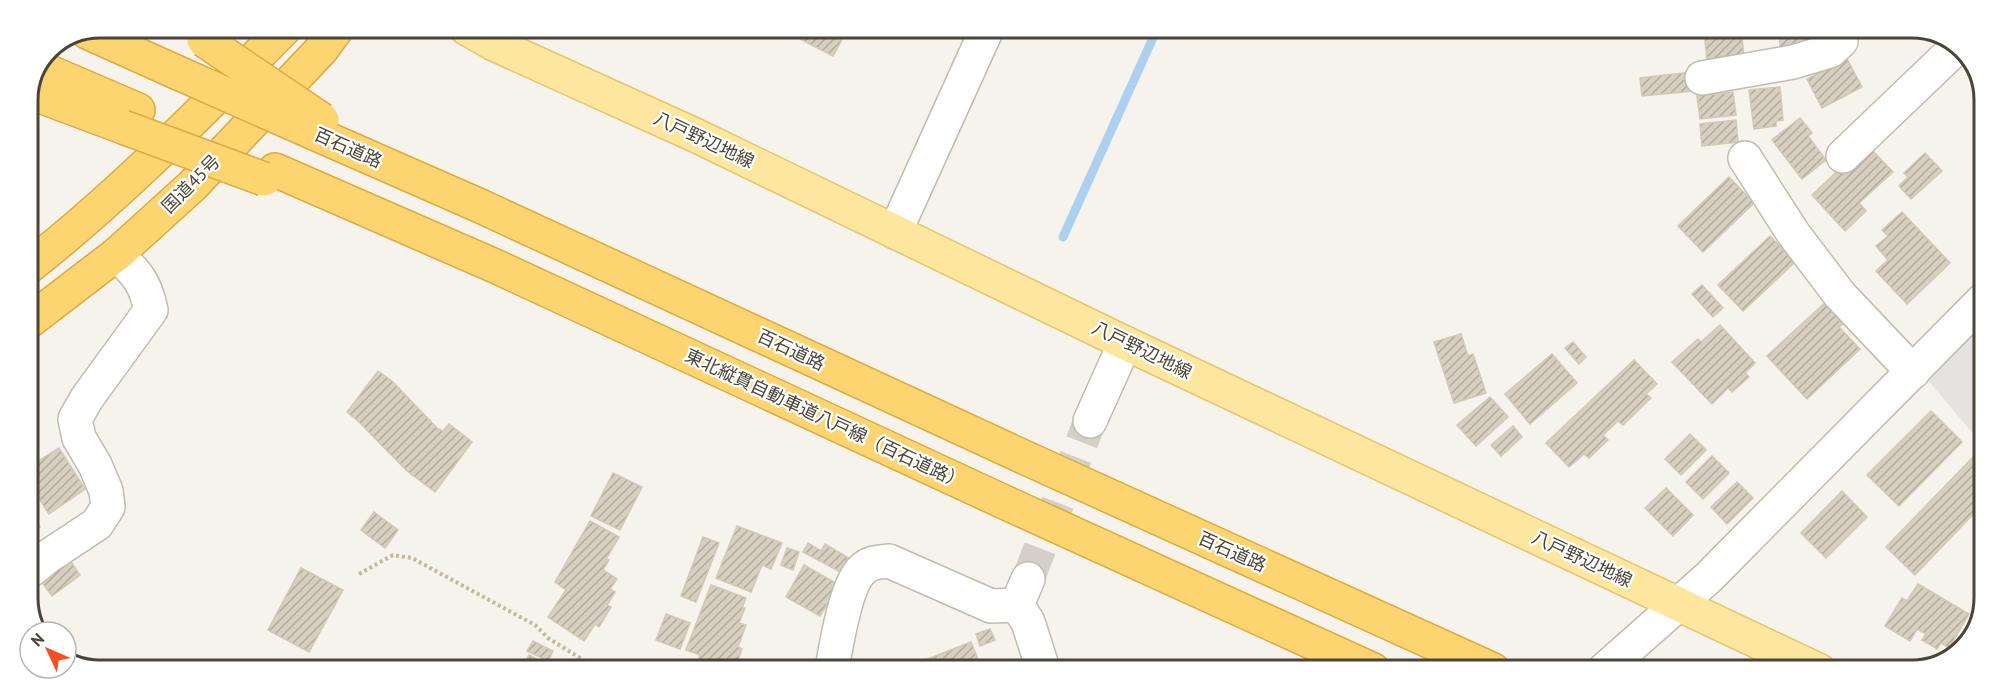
<svg xmlns="http://www.w3.org/2000/svg" width="2012" height="698" font-family="'PT Sans','Noto Sans JP',sans-serif">
  <style>
    .parking { fill: #e5e3e0 }
    .lines { fill: none; stroke-linecap: round; stroke-linejoin: round }
    .stream { stroke: #abd0f0; stroke-width: 9 }
    .building { fill: url(#building-hatch); stroke: #d2c8b5; stroke-width: 1.5 }
    .minor-tunnel { stroke: #d4d0c8; stroke-width: 33; stroke-dasharray: 33 16; stroke-linecap: butt }
    .minor-casing { stroke: #c2bcae; stroke-width: 36 }
    .major-casing { stroke: #e3c66d; stroke-width: 36 }
    .highway-casing { stroke: #dcab40; stroke-width: 36 }
    .path { stroke: #c3b9a0; stroke-width: 4; stroke-dasharray: 3 3; stroke-linecap: butt }
    .minor { stroke: #fff; stroke-width: 33 }
    .major { stroke: #fde79e; stroke-width: 33 }
    .highway { stroke: #fcd571; stroke-width: 33 }
    .highway-bridge-casing { stroke: #dcab40; stroke-width: 36; stroke-linecap: butt }
    .highway-bridge { stroke: #fcd571; stroke-width: 33 }
    .labels { text-anchor: middle; stroke-width: 4.5; stroke-linejoin: round; paint-order: stroke }
    .street-label { font-size: 18px; fill: #4b4539; stroke: #fff }
    .rim { fill: none; stroke: #4b4539; stroke-width: 3 }
  </style>
  <defs>
    <pattern id="building-hatch" width="6" height="6" patternUnits="userSpaceOnUse" patternTransform="scale(1.5)"><rect width="6" height="6" fill="#d7d0c1"/><path d="M-1 1l2-2M0 6l6-6M5 7l2-2" fill="none" stroke="#b0ab9e"/></pattern>
  </defs>
  <rect width="100%" height="100%" fill="#f6f3ec"/>
  <path class="parking" d="M1983 319 1982 444 1926 378Z"/>
  <g class="lines">
    <path class="stream" d="M1063 237 1157 29"/>
  </g>
  <g class="building">
    <path d="M804 28 855 29 851 36 845 34 833 56 798 38Z"/>
    <path d="M1704 30H1741L1744 57 1707 60Z"/>
    <path d="M1770 30 1813 31 1815 50 1781 54 1779 34 1770 35Z"/>
    <path d="M1847 59 1862 87 1822 108 1807 79Z"/>
    <path d="M1692 72 1694 91 1642 96 1640 78Z"/>
    <path d="M1780 87 1783 120 1776 121V126L1754 129 1749 90Z"/>
    <path d="M1733 92 1736 115 1700 119 1697 96Z"/>
    <path d="M1800 118 1812 133 1808 136 1826 160 1802 179 1772 140Z"/>
    <path d="M1736 120 1738 142 1702 146 1700 124Z"/>
    <path d="M1866 144 1893 172 1859 203 1866 211 1845 231 1812 195Z"/>
    <path d="M1925 153 1942 171 1911 199 1899 186 1908 177 1904 173Z"/>
    <path d="M1729 177 1754 203 1703 252 1678 226Z"/>
    <path d="M1902 212 1950 263 1907 304 1876 271 1888 260 1876 246 1888 236 1882 230Z"/>
    <path d="M1770 236 1795 262 1743 311 1718 285Z"/>
    <path d="M1702 285 1723 308 1713 317 1692 294Z"/>
    <path d="M1829 299 1848 320 1839 327 1860 349 1807 399 1767 356Z"/>
    <path d="M1720 325 1755 363 1745 373 1749 377 1732 392 1728 388 1712 404 1672 362 1698 339 1701 342Z"/>
    <path d="M1461 334 1468 356 1473 354 1486 393 1454 403 1434 342Z"/>
    <path d="M1573 342 1586 357 1579 364 1565 348Z"/>
    <path d="M1552 354 1577 383 1530 424 1505 394Z"/>
    <path d="M1634 360 1657 384 1646 394 1651 398 1623 425 1618 421 1603 435 1608 440 1589 458 1584 454 1569 467 1546 443Z"/>
    <path d="M378 371 392 381 438 429 443 431 449 424 472 442 435 492 407 471 357 420 347 412Z"/>
    <path d="M1490 397 1508 417 1476 446 1457 425Z"/>
    <path d="M1931 411 1962 442 1899 506 1867 475Z"/>
    <path d="M1513 426 1522 437 1501 456 1491 445Z"/>
    <path d="M1690 434 1706 450 1681 475 1665 459Z"/>
    <path d="M59 448 85 489 49 514 27 480V468Z"/>
    <path d="M1712 456 1729 473 1703 499 1686 482Z"/>
    <path d="M1973 457 1982 467V505L1915 575 1886 547Z"/>
    <path d="M613 473 642 487 620 530 591 516Z"/>
    <path d="M1737 482 1753 498 1727 524 1711 507Z"/>
    <path d="M1666 488 1693 515 1673 536 1645 508Z"/>
    <path d="M1842 491 1867 517 1826 558 1801 533Z"/>
    <path d="M27 507 40 527 27 535Z"/>
    <path d="M374 512 398 530 385 548 361 530Z"/>
    <path d="M590 521 619 537 606 559 609 560 603 570 617 579 610 589 615 592 607 605 611 607 599 627 595 624 584 641 548 617 566 590 555 582Z"/>
    <path d="M1982 524V541L1973 533Z"/>
    <path d="M737 526 782 543 771 569 762 565 751 592 716 578Z"/>
    <path d="M703 537 719 543 696 602 681 596Z"/>
    <path d="M808 543 821 551 825 544 852 560 844 574 803 552Z"/>
    <path d="M787 548 799 552 793 570 781 565Z"/>
    <path d="M67 556 80 575 52 596 38 577Z"/>
    <path d="M804 565 839 585 820 616 786 597Z"/>
    <path d="M301 568 343 590 309 652 268 630Z"/>
    <path d="M1918 584 1969 614 1949 648 1941 643 1937 649 1922 640 1926 634 1917 629 1910 641 1885 626 1902 598 1907 601Z"/>
    <path d="M711 585 746 598 742 608H745L739 623 746 625 738 647 742 649 735 669H720L698 660 700 655 686 650Z"/>
    <path d="M666 614 690 623 680 649 656 640Z"/>
    <path d="M32 617 48 632H38Z"/>
    <path d="M990 629 995 640 980 646 976 634Z"/>
    <path d="M533 641 553 651 548 661 527 651Z"/>
    <path d="M971 642 982 669H923L920 662Z"/>
    <path d="M66 650 75 659 71 663 66 660Z"/>
    <path d="M529 655 548 665 546 668H522Z"/>
  </g>
  <g class="lines">
    <path class="minor-tunnel" d="M1028 579 1090 421"/>
    <g class="minor-casing">
      <g id="minor">
        <path d="M1702 78 1793 62 1830 51 1841 41 1838 31"/>
        <path d="M1843 156 1957 47"/>
        <path d="M1745 158 1793 233 1840 295 1913 372"/>
        <path d="M895 232 987 29"/>
        <path d="M1090 421 1125 343"/>
        <path d="M27 573 47 557 97 524 108 507 106 491 95 465 79 438 75 419 87 398 151 310C145 282 137 274 117 254"/>
        <path d="M1028 579 1017 605 1028 622 1043 669"/>
        <path d="M832 669C836 646 846 583 863 569 870 562 880 562 889 561L991 606 1017 605"/>
        <path d="M1604 670 1709 577 1983 300"/>
      </g>
    </g>
    <g class="major-casing">
      <path id="major" d="M466 28 492 43 697 136 1125 343 1820 671"/>
    </g>
    <g class="highway-casing">
      <g id="highway">
        <path d="M87 32 176 72"/>
        <path d="M40 68 138 110"/>
        <path d="M29 92 123 127"/>
        <path d="M314 133 478 205 1028 459 1493 670"/>
        <path d="M275 170 495 266 1004 502 1373 670"/>
        <path d="M27 268C120 195 202 111 286 27"/>
        <path d="M27 323 117 254 192 186 321 50 338 27"/>
      </g>
    </g>
    <path class="path" d="M359 574 393 555 412 558 535 625 548 638 596 668"/>
    <use href="#minor" class="minor"/>
    <use href="#major" class="major"/>
    <use href="#highway" class="highway"/>
    <g class="highway-bridge-casing">
      <g id="highway-bridge">
        <path d="M204 40 322 120"/>
        <path d="M176 72 314 133"/>
        <path d="M123 127 264 179"/>
      </g>
    </g>
    <use href="#highway-bridge" class="highway-bridge"/>
  </g>
  <g class="labels">
    <g class="street-label">
      <text transform="translate(704 140) rotate(25)" y="6">八戸野辺地線</text>
      <text transform="translate(348 148) rotate(24)" y="6">百石道路</text>
      <text transform="translate(191 184) rotate(-45)" y="6">国道45号</text>
      <text transform="translate(791 350) rotate(25)" y="6">百石道路</text>
      <text transform="translate(1142 350) rotate(26)" y="6">八戸野辺地線</text>
      <text transform="translate(825 419) rotate(25)" y="6">東北縦貫自動車道八戸線（百石道路）</text>
      <text transform="translate(1232 552) rotate(24)" y="6">百石道路</text>
      <text transform="translate(1582 559) rotate(25)" y="6">八戸野辺地線</text>
    </g>
  </g>
  <path d="M0 0H2012V698H0ZM100 38H1912A62 62 0 0 1 1974 100V598A62 62 0 0 1 1912 660H100A62 62 0 0 1 38 598V100A62 62 0 0 1 100 38Z" fill="#fff" fill-rule="evenodd"/>
  <path class="rim" d="M100 38H1912A62 62 0 0 1 1974 100V598A62 62 0 0 1 1912 660H100A62 62 0 0 1 38 598V100A62 62 0 0 1 100 38Z"/>
  <g transform="translate(48 650) rotate(314)"><circle r="28" fill="#ffffff" stroke="#b7b5b0" stroke-width="1.5"/>
  <path d="M0-4.5L10 22L0 15L-10 22Z" fill="#f74e22"/>
  <text y="-9" font-size="16" font-weight="bold" text-anchor="middle" fill="#4b4539">N</text>
  </g>
</svg>
